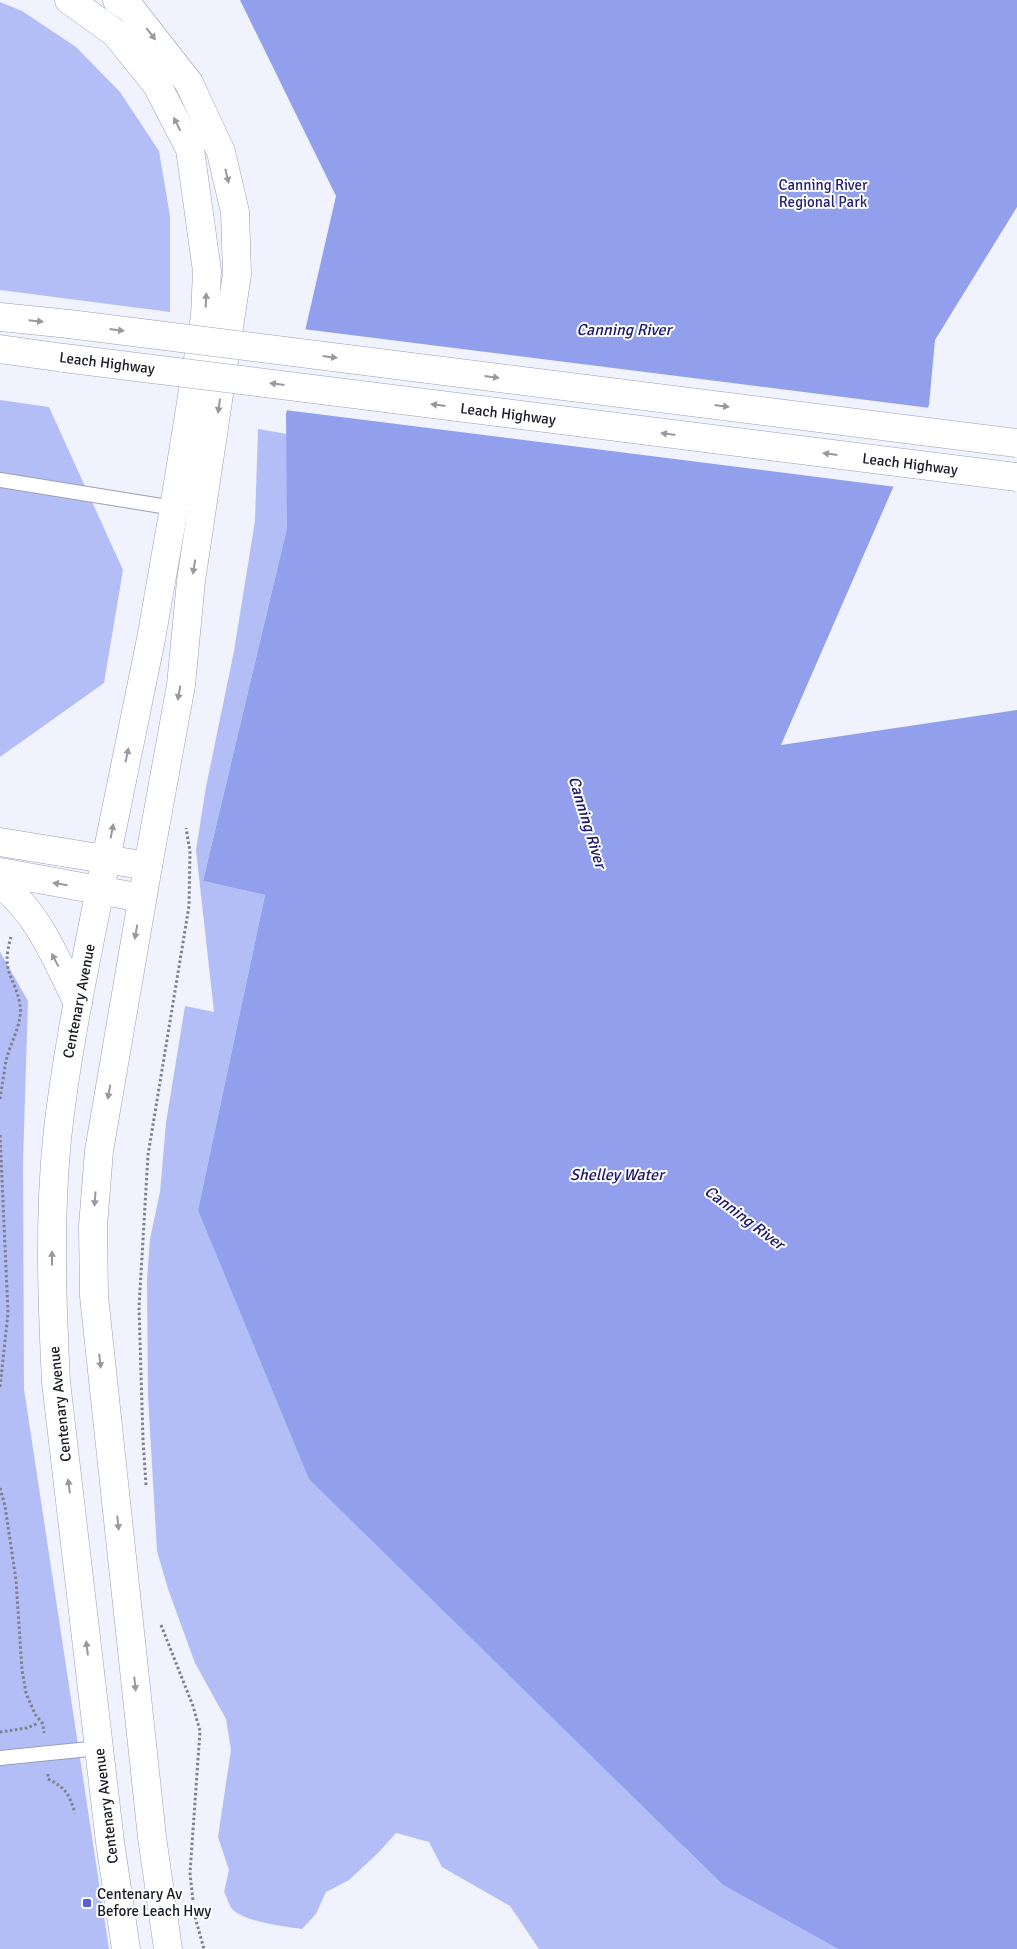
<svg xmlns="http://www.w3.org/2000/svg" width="1017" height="1949" font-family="Signika,sans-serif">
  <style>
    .green { fill: #b3bef6 }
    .water { fill: #919fec }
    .pier { fill: #f0f2fd }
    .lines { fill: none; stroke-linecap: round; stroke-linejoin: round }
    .lane-casing { stroke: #9a9fb8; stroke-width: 16 }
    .primary-casing { stroke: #9a9fb8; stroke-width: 29 }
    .highway-casing { stroke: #9a9fb8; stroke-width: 29 }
    .path { stroke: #7e808a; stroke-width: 3; stroke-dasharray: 2.5 2.5; stroke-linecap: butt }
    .lane { stroke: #fff; stroke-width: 14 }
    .primary { stroke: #fff; stroke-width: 28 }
    .highway { stroke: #fff; stroke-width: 28 }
    .highway-bridge-casing { stroke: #9a9fb8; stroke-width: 29; stroke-linecap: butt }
    .highway-bridge { stroke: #fff; stroke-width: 28 }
    .oneway { fill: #98989d }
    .poi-dot { fill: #5760d7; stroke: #fff; stroke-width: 2 }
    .labels { text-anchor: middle; stroke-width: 4; stroke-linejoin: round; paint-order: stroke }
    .park-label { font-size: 15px; fill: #222077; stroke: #fff }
    .street-label { font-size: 15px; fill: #191b25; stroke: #fff }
    .poi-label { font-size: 15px; fill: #191b25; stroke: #fff; text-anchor: start }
    .water-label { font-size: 16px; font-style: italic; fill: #1c166e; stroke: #fff }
  </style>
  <rect width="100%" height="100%" fill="#f0f2fd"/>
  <g class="green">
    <path d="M0 2 22 11 76 47 120 92 159 151 170 216V312L0 290Z"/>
    <path d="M0 400 49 407 123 570 104 683 0 757Z"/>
    <path d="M258 429 287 434V528L203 881 265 895 198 1210 685 1848 723 1885 838 1949H539L510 1906 442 1867 429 1842 396 1833 378 1853 349 1880 326 1892 316 1914 302 1929C286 1927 246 1922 233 1910 229 1906 227 1897 224 1892L229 1870 218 1837 231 1750 226 1719 195 1663 168 1589 157 1551 148 1396 147 1280 150 1239 160 1192 166 1123 185 1006 214 1012 196 850 206 787 234 651 255 521Z"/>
    <path d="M0 952 28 1001 23 1162 24 1389 109 1949H0Z"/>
  </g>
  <path class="water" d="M240 0H1017V207L935 340 929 405 781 745 1017 710V1949H838L723 1885 309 1479 198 1210 265 895 203 881 287 528 286 414 336 196Z"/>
  <path class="pier" d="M303 329 930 408 896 487 285 410Z"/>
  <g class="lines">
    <g class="lane-casing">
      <g id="lane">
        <path d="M0 480 174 508"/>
        <path d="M0 1758 99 1748"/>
      </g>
    </g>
    <g class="primary-casing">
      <g id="primary">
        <path d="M106 859C88 952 67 1045 57 1139 49 1220 52 1301 56 1382L110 1842 126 1949"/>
        <path d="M148 866 99 1151 93 1226 94 1296 152 1837 168 1949"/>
      </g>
    </g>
    <g class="highway-casing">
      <g id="highway">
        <path d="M69 0 115 33 157 85 190 149 207 271 205 316 174 508 151 639 106 859"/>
        <path d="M0 317 69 324"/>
        <path d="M0 349 64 358"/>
        <path d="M0 842 148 866 181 685 191 581 237 274 235 212 221 152 189 83 132 10 117 0"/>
        <path d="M0 872 142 898"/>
        <path d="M0 884C38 911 57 962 78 1003"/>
      </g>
    </g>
    <g class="path">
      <path d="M0 1099C2 1086 4 1073 6 1061 10 1043 23 1023 20 1005 15 975 0 974 11 937"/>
      <path d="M0 1135 8 1313 0 1387"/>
      <path d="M146 1485 143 1440 139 1307 148 1155 189 906 190 851 186 828"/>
      <path d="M0 1488 5 1506 16 1580 22 1670 26 1693 35 1714 43 1724 44 1733"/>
      <path d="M161 1625 193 1706 200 1731 190 1873 193 1901"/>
      <path d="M0 1732 27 1728 38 1723"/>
      <path d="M48 1774V1779C66 1788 69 1794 75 1813"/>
      <path d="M195 1917 204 1949"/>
    </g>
    <use href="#lane" class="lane"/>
    <use href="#primary" class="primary"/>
    <use href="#highway" class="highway"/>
    <g class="highway-bridge-casing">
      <g id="highway-bridge">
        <path d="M69 324 1017 443"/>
        <path d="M64 358 1017 477"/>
      </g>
    </g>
    <use href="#highway-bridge" class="highway-bridge"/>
  </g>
  <defs><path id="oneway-solid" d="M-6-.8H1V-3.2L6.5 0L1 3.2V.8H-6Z" transform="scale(1.25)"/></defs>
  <g class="oneway">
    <use href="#oneway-solid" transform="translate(151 34) rotate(52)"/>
    <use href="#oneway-solid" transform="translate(177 124) rotate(-117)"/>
    <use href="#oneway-solid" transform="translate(227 176) rotate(77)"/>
    <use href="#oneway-solid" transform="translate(206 300) rotate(-87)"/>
    <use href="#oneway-solid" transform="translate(36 321) rotate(6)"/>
    <use href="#oneway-solid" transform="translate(117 330) rotate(7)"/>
    <use href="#oneway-solid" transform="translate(330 357) rotate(7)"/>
    <use href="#oneway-solid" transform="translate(492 377) rotate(7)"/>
    <use href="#oneway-solid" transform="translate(277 384) rotate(-173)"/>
    <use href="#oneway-solid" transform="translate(438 405) rotate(-173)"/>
    <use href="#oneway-solid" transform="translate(219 406) rotate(98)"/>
    <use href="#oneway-solid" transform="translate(722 406) rotate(7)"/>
    <use href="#oneway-solid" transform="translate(668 434) rotate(-173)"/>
    <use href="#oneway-solid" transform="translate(830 454) rotate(-173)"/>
    <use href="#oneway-solid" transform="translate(194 567) rotate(99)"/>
    <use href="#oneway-solid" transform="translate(179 693) rotate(100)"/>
    <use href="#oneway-solid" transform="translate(127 755) rotate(-78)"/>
    <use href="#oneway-solid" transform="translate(112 831) rotate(-79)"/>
    <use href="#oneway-solid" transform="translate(60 884) rotate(-171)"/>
    <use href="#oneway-solid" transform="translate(136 932) rotate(100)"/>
    <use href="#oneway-solid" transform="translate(55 960) rotate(-118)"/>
    <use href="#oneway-solid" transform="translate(109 1092) rotate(100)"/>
    <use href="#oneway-solid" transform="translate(95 1199) rotate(94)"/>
    <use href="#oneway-solid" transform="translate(52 1258) rotate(-90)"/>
    <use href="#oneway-solid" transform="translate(100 1361) rotate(84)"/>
    <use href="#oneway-solid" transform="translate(69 1486) rotate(-97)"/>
    <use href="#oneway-solid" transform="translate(118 1523) rotate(84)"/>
    <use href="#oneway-solid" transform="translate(87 1648) rotate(-97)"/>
    <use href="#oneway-solid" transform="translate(135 1684) rotate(84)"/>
  </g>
  <rect class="poi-dot" x="82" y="1898" width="10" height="10" rx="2.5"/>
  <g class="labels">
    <g class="park-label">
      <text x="823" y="190">Canning River<tspan x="823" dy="17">Regional Park</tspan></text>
    </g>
    <g class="street-label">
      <text transform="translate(107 363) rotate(7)" y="5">Leach Highway</text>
      <text transform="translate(508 414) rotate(7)" y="5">Leach Highway</text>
      <text transform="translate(910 464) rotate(7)" y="5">Leach Highway</text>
      <text transform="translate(79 1001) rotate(-79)" y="5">Centenary Avenue</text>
      <text transform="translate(60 1404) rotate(-96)" y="5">Centenary Avenue</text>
      <text transform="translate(106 1806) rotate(-97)" y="5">Centenary Avenue</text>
    </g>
    <g class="poi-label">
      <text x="97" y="1899">Centenary Av<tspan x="97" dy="17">Before Leach Hwy</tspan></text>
    </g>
    <g class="water-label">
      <text x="624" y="335">Canning River</text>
      <text transform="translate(588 822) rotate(73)" y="6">Canning River</text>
      <text x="617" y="1180">Shelley Water</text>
      <text transform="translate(745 1217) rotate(37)" y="6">Canning River</text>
    </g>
  </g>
</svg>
